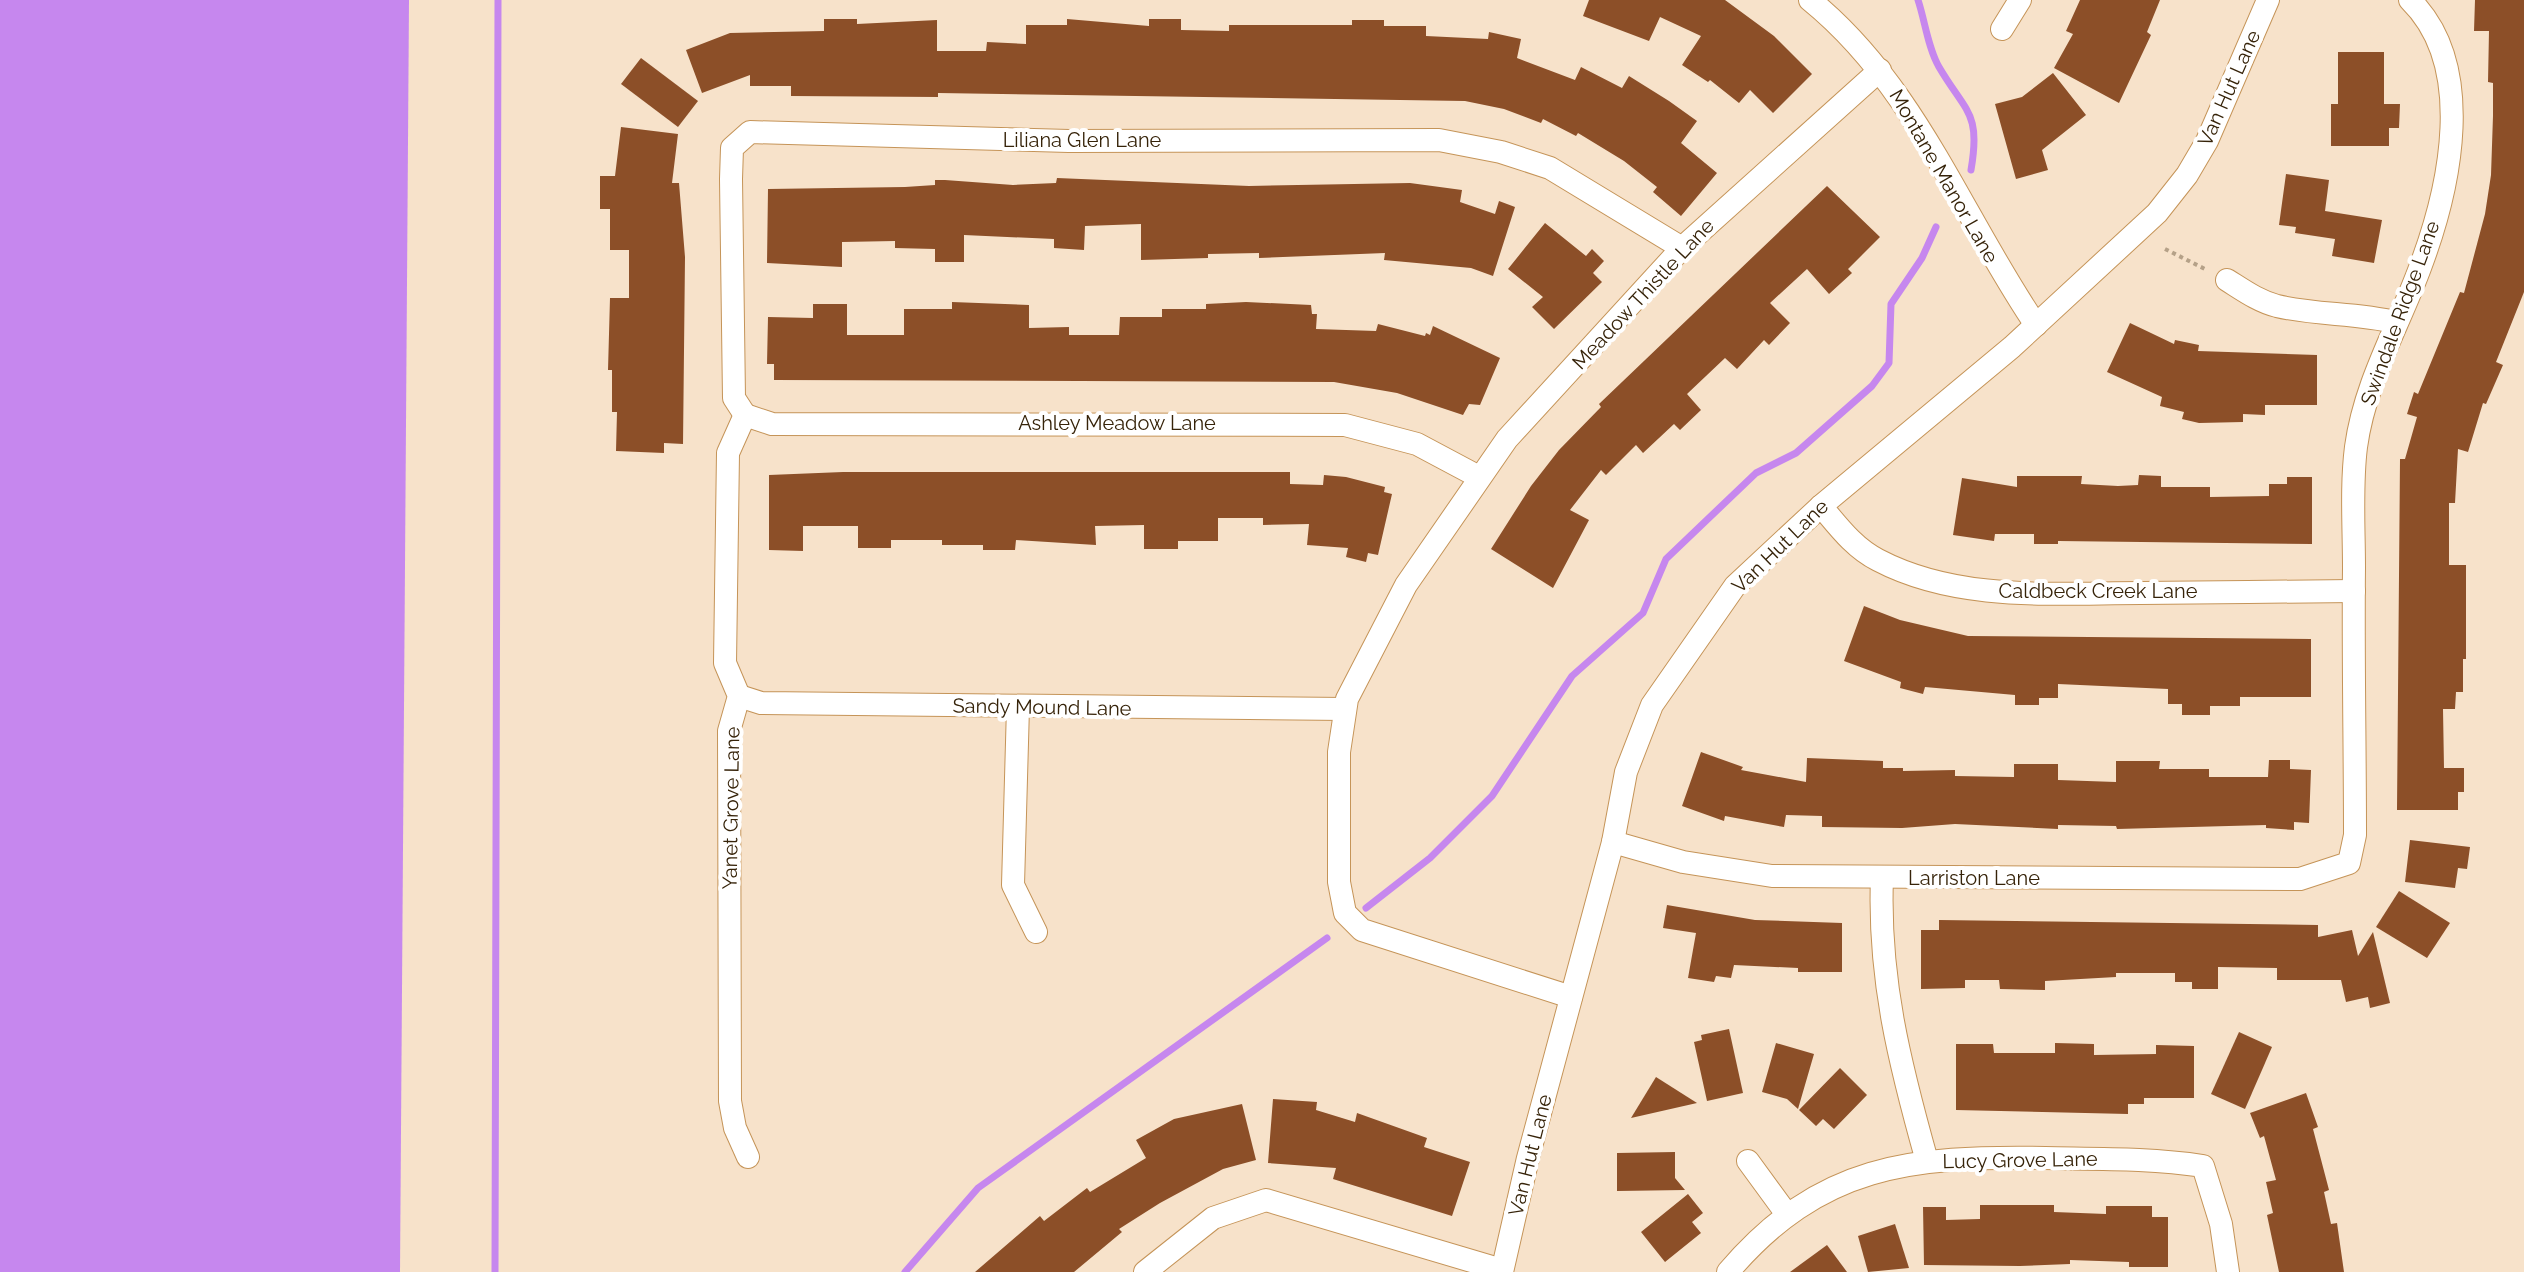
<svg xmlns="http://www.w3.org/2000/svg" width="2524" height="1272" font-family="Raleway,sans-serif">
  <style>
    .water { fill: #c687ee }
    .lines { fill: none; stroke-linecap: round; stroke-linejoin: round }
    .stream { stroke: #c687ee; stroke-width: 7 }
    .building { fill: #8c4f28 }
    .minor-casing { stroke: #c59458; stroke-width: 24 }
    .path { stroke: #b5a188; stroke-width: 4; stroke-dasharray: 4 4; stroke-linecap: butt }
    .minor { stroke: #fff; stroke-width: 22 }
    .labels { text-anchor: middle; stroke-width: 8; stroke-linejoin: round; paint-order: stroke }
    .street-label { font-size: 20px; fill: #362309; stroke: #fff }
  </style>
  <rect width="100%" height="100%" fill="#f7e2ca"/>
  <path class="water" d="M0 0H409L400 1272H0Z"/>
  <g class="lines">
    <g class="stream">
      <path d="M1918 0C1925 21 1928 48 1939 67 1966 113 1981 112 1971 170"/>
      <path d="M1366 908 1430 858 1492 796 1572 676 1643 613 1666 559 1756 473 1796 453 1872 386 1889 363 1891 304 1922 258 1936 227"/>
      <path d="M495 1272 498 0"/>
      <path d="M905 1272 978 1188 1327 938"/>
    </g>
  </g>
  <g class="building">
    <path d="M1589 0H1725L1774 36 1812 74 1773 113 1750 90 1739 103 1710 80 1708 82 1682 65 1701 36 1660 17 1649 41 1583 16Z"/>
    <path d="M2080 0H2160L2147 32 2151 35 2119 103 2054 68 2073 34 2066 31Z"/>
    <path d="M2475 0H2524V292L2496 362 2503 365 2486 404 2483 403 2468 452 2458 449 2455 503H2449V565H2466V659H2463V692H2456L2455 709H2443L2444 768H2464V792H2458V810H2397L2400 459H2405L2417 417 2407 414 2414 392 2418 394 2460 292 2464 293 2485 214 2491 175 2493 116V83L2488 82 2489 31H2474Z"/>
    <path d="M824 19H857V24L937 20V51H986L987 42 1026 44V25H1067V19L1149 26V19H1181V30L1229 31V25H1352V20H1384V26H1426V36L1488 39 1489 32 1521 39 1517 58 1575 80 1581 67 1622 88 1629 76 1669 101 1697 121 1681 143 1717 173 1681 216 1653 192 1657 187 1624 161 1578 133 1576 136 1543 119 1541 123 1504 109 1465 101 938 93V97L791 96V86H750V75L702 93 686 50 730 33 824 31Z"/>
    <path d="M2338 52H2384V104H2400L2399 128H2389V146H2331V104H2338Z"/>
    <path d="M641 58 698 101 678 127 621 84Z"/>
    <path d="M2053 73 2086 115 2042 150 2048 170 2016 179 1995 104 2022 97Z"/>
    <path d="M621 127 678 134 672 183H679L685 257 683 444 664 443V453L616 451 617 412H612V370H608L610 298H629V250H610V209H600V176H615Z"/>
    <path d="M2286 174 2329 180 2325 211 2382 220 2374 263 2332 256 2335 239 2295 233 2296 227 2279 225Z"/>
    <path d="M1057 178 1249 186 1410 183 1462 190 1460 202 1495 214 1499 201 1515 207 1493 276 1471 268 1384 260 1385 253 1259 258V253L1208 254V258L1141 260V224L1085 226 1084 250 1054 248V239L964 235V262H935V249L895 248V241L842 242V267L767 263 768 189 905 187 935 185V180H945L1013 185 1056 183Z"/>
    <path d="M1827 186 1880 237 1848 269 1852 273 1829 294 1807 269 1770 303 1790 323 1769 345 1764 340 1737 369 1725 358 1687 394 1701 410 1680 430 1674 424 1643 453 1636 445 1606 475 1601 470 1570 510 1589 520 1553 588 1491 549 1531 486 1559 450 1601 407 1599 404Z"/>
    <path d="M1545 223 1586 256 1592 249 1604 261 1593 273 1602 282 1554 329 1532 307 1543 297 1508 269Z"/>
    <path d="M952 302 1029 305V328L1069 327V335H1119L1120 317H1162V309H1206V304L1246 302 1311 305 1312 314H1317L1316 329 1376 331 1378 324 1425 336 1426 333 1430 335 1433 326 1500 358 1480 405 1469 404 1463 415 1397 393 1334 382 774 380V364H767L768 317 813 318V304H847V335H904V309H952Z"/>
    <path d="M2130 323 2174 344 2175 340 2199 345 2198 351 2317 355V405H2265V415L2243 414V422L2199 423 2182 419 2184 412 2160 406 2162 397 2107 372Z"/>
    <path d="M843 472H1290V484L1323 485 1324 475 1346 477 1385 487 1384 492 1392 494 1378 555 1368 553 1366 562 1346 557 1348 548 1307 545 1309 524 1263 525V518H1218V541H1178V549H1144V525L1095 526 1096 545 1016 540 1015 550H983V545H942V540H891V548H858V526H803V551L769 550V475Z"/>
    <path d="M2139 475 2161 476V487H2210V497L2269 496V484H2287V477H2312V544L2058 541V544H2034V534H1995L1994 541 1953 535 1962 478 2017 487V476H2082L2081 484 2118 486 2138 485Z"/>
    <path d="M1864 606 1900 620 1968 636 2311 639V697H2240V706H2210V715H2182V704H2168V689L2058 684V698H2039V705H2015V695L1925 687 1923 694 1900 688 1901 682 1844 661Z"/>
    <path d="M1701 752 1743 767 1741 770 1806 782 1807 758 1883 761V768H1903V771L1955 770V776L2014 777V764H2058V780L2116 782V761H2160L2159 769H2209V777H2268L2269 760H2290V769L2311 770 2309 823 2294 822V830L2266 828V825L2117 829 2116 826 2058 825V829L1955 824 1902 828 1822 827V816L1786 815 1784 827 1725 816 1724 821 1682 806Z"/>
    <path d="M2410 840 2470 847 2467 869 2458 868 2455 888 2405 882Z"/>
    <path d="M2399 891 2450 923 2427 958 2376 927Z"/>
    <path d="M1667 905 1755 920 1842 923V972H1798V968L1734 965 1731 978 1716 976 1714 982 1688 978 1696 933 1663 928Z"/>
    <path d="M1939 920 2318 925V937L2352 930 2358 956 2373 932 2390 1003 2370 1008 2368 997 2346 1002 2341 980H2277V968L2218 967V989H2192V982H2175V973H2116V977L2045 981V990L2000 989 1999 980H1965V988L1921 989V930H1939Z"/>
    <path d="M1729 1029 1743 1093 1707 1101 1694 1042 1702 1040 1701 1035Z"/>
    <path d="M2239 1032 2272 1047 2245 1109 2211 1094Z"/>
    <path d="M1776 1043 1814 1054 1798 1109 1787 1099 1762 1092Z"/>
    <path d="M2055 1043 2094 1044V1055L2156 1054V1045L2194 1046V1098H2144V1104H2128V1114L1956 1110V1044H1993L1994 1053H2055Z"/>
    <path d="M1840 1068 1867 1095 1834 1129 1823 1119 1816 1126 1799 1110Z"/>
    <path d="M1656 1077 1697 1103 1631 1118Z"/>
    <path d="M2306 1093 2318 1127 2313 1129 2329 1190 2324 1192 2331 1224 2337 1223 2344 1272H2279L2267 1215 2273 1213 2266 1182 2276 1180 2264 1136 2260 1138 2250 1113Z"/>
    <path d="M1273 1099 1317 1102 1316 1110 1355 1122 1357 1113 1427 1138 1424 1147 1470 1162 1452 1216 1333 1179 1336 1168 1268 1163Z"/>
    <path d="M1242 1104 1256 1160 1223 1169 1160 1203 1119 1229 1122 1232 1074 1272H975L1040 1216 1044 1221 1087 1188 1090 1192 1146 1158 1136 1140 1174 1119Z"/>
    <path d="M1675 1152V1178L1685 1190 1617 1191V1153Z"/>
    <path d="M1688 1194 1703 1213 1692 1222 1701 1233 1665 1262 1641 1232Z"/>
    <path d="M1980 1205H2054V1212L2106 1214V1206H2152V1217H2168V1267H2129V1262L2070 1260V1264L2020 1266 1924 1265 1923 1207H1946V1220L1980 1219Z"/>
    <path d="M1895 1224 1909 1268 1868 1272 1858 1236Z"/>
    <path d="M1827 1245 1847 1272H1790Z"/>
  </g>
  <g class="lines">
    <g class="minor-casing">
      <g id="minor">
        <path d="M1810 0C1916 86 1961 215 2036 325"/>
        <path d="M2002 29 2020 0"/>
        <path d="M2227 280C2243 290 2258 301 2277 306 2315 315 2356 313 2395 322"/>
        <path d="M745 415 734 398 731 179 732 148 750 132 1069 141 1439 140 1501 152 1550 168 1682 248"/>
        <path d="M745 415 728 453 725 663 739 696 729 731 730 1101 735 1128 748 1157"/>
        <path d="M745 415 772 424 1345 425 1417 444 1479 477"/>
        <path d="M1821 506C1838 526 1854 548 1878 560 1958 602 2054 593 2141 593 2212 592 2283 592 2354 591"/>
        <path d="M739 696 761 703 1345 709"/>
        <path d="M1018 707 1013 885 1036 932"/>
        <path d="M1613 842 1683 862 1772 876 2300 879 2349 863 2355 835C2355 746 2353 657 2354 568 2354 528 2351 486 2356 447 2365 381 2399 326 2421 265 2450 187 2477 66 2410 0"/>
        <path d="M1882 878C1878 978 1900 1065 1927 1161"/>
        <path d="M1571 997 1362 930 1345 913 1339 882V752L1347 699 1406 585 1507 439 1682 248 1880 70"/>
        <path d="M1748 1161 1786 1213"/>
        <path d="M1145 1272 1213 1218 1266 1200 1502 1270"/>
        <path d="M1502 1272 1528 1158 1613 842 1626 772 1652 705 1735 586 1821 506 2012 347 2157 213 2187 175 2207 141 2268 0"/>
        <path d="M1728 1272C1820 1164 1911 1156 2045 1158 2099 1159 2151 1158 2203 1166L2221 1224 2228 1272"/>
      </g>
    </g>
    <path class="path" d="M2165 249 2207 270"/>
    <use href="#minor" class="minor"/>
  </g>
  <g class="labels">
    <g class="street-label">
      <text transform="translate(2229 88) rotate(-66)" y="7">Van Hut Lane</text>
      <text x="1082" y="147">Liliana Glen Lane</text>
      <text transform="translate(1944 176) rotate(60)" y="7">Montane Manor Lane</text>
      <text transform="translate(1643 294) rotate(-47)" y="7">Meadow Thistle Lane</text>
      <text transform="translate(2400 313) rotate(-70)" y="7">Swindale Ridge Lane</text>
      <text x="1117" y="430">Ashley Meadow Lane</text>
      <text transform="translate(1780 546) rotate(-44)" y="7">Van Hut Lane</text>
      <text x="2098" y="598">Caldbeck Creek Lane</text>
      <text transform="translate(1042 707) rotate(1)" y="7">Sandy Mound Lane</text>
      <text transform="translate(731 808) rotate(-89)" y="7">Yanet Grove Lane</text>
      <text x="1974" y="885">Larriston Lane</text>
      <text transform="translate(1530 1155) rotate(-76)" y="7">Van Hut Lane</text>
      <text transform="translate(2020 1160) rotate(-1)" y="7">Lucy Grove Lane</text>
    </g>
  </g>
</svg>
